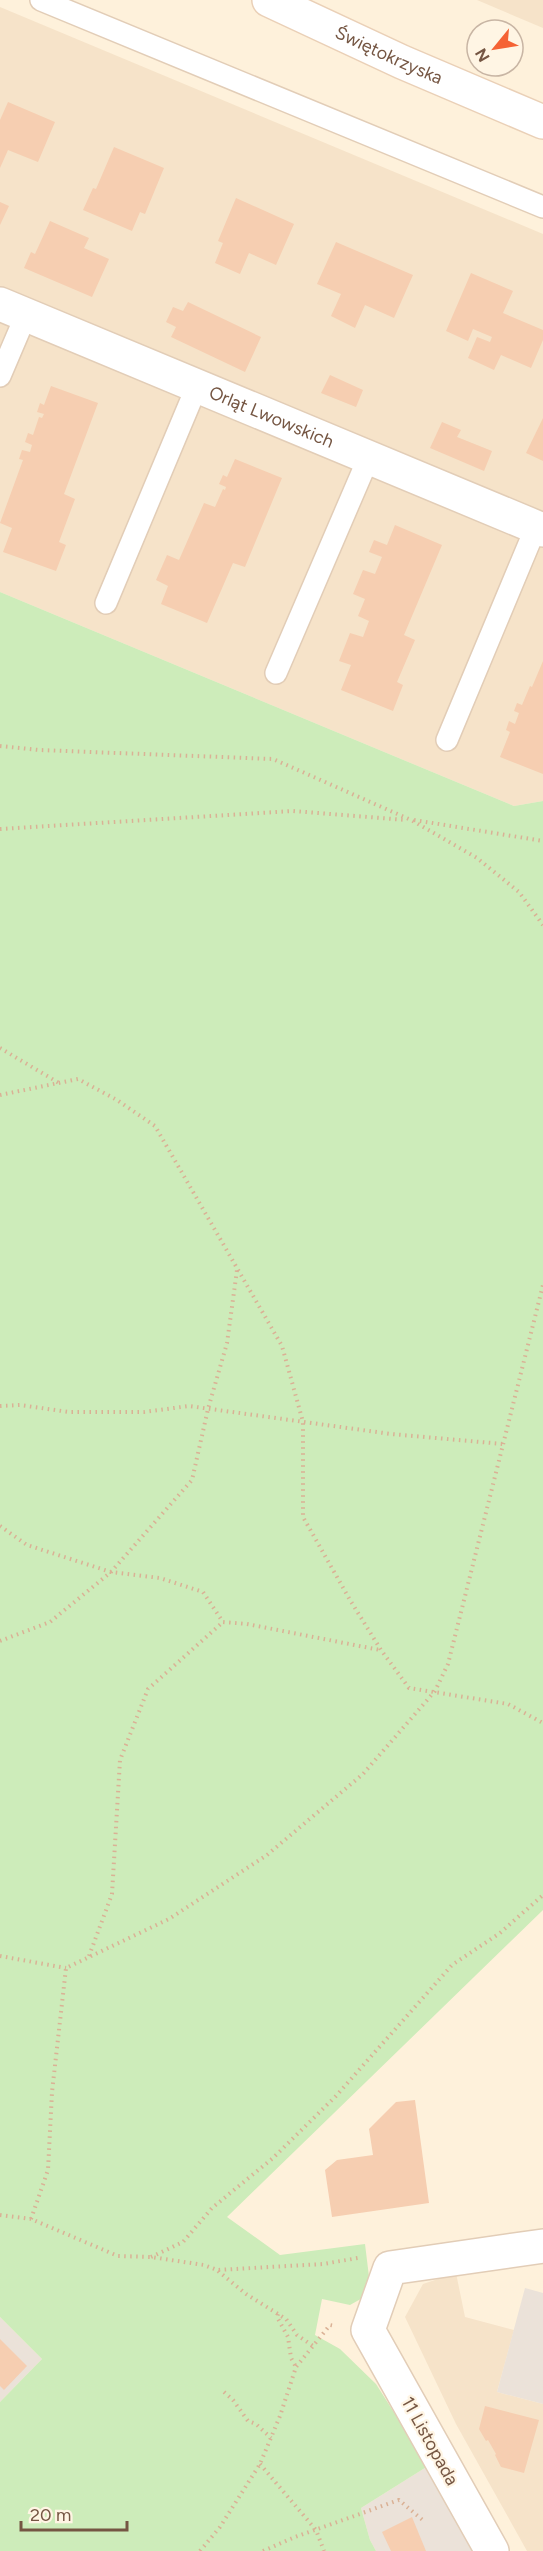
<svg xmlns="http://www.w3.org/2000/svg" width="543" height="2551" font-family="Figtree,sans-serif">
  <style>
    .residential { fill: #f6e3c9 }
    .industrial { fill: #ebe2d9 }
    .green { fill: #cdecba }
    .building { fill: #f6ceb1 }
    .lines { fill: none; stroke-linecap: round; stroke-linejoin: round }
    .lane-casing { stroke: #e2cdb7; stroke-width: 24 }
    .street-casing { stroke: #e2cdb7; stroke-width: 36 }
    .secondary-casing { stroke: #ead0b7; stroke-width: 36 }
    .path { stroke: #dab195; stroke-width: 4; stroke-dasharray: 1.5 4.5; stroke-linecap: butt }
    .lane { stroke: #fff; stroke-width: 21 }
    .street { stroke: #fff; stroke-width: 33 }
    .secondary { stroke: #fff; stroke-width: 33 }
    .labels { text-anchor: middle; stroke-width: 4.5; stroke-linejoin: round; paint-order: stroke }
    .street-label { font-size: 18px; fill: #755643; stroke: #fff5e4 }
  </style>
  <rect width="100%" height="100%" fill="#fef1db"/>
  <g class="residential">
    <path d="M477 0H543V28Z"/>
    <path d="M0 7 543 234V801L514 806 0 592Z"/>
    <path d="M456 2273 465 2317 514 2330 497 2392 543 2404V2551H527L456 2424 405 2317 423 2284Z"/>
  </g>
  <g class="industrial">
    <path d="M525 2288 543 2293V2404L497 2392Z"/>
    <path d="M0 2317 42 2359 0 2402Z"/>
    <path d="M428 2466 475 2551H376L370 2540 361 2508Z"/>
  </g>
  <path class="green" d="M0 592 514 806 543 801V1910L227 2217 280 2255 365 2244 370 2285 366 2296 350 2305 322 2299 315 2335 340 2349 376 2384 428 2466 361 2508 370 2540 376 2551H0V2402L42 2359 0 2317Z"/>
  <g class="building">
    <path d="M8 102 55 122 38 162 8 150 0 168V120Z"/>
    <path d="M114 147 164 168 145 214 140 212 132 231 83 210 93 188 96 189Z"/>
    <path d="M236 198 294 224 276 265 249 253 240 274 215 263 223 243 218 241Z"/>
    <path d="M0 202 9 206 0 225Z"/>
    <path d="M50 221 89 238 84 248 109 259 92 297 24 268 31 252 35 254Z"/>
    <path d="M336 242 413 275 394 318 365 305 355 328 331 316 341 294 317 284Z"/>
    <path d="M471 273 513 291 503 313 543 330V340L531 368 501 355 494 370 468 358 477 337 490 342 492 337 473 329 468 341 446 331Z"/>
    <path d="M188 302 261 337 245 372 171 337 176 327 166 322 173 307 183 311Z"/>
    <path d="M330 375 363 390 356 407 321 393Z"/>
    <path d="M51 386 98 403 64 494 75 499 59 542 66 545 56 571 3 552 12 528 0 523 23 460 19 459 22 450 30 452 32 445 25 442 28 433 33 435 39 417 42 418 44 414 37 412 40 403 44 405Z"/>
    <path d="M543 418V461L526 453Z"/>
    <path d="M442 422 461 430 457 437 492 451 484 471 430 448Z"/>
    <path d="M235 459 282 478 245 567 233 563 207 623 161 604 168 586 156 580 167 555 179 560 204 503 215 507 223 489 225 490 226 487 219 484 223 475 227 477Z"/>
    <path d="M395 525 442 545 404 635 415 640 397 682 403 685 393 711 341 690 351 665 339 661 350 633 363 637 369 621 358 616 365 599 353 594 363 570 375 574 382 557 369 552 374 540 387 545Z"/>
    <path d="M543 661V774L500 757 510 732 506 730 509 721 515 724 519 713 514 711 517 703 522 705 530 686 532 687Z"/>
    <path d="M415 2100 429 2203 332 2217 325 2170 337 2160 373 2155 369 2129 396 2102Z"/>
    <path d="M0 2339 27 2366 4 2390 0 2386Z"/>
    <path d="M485 2406 539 2420 524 2473 501 2467 495 2455 496 2454 488 2440 486 2441 479 2429Z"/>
    <path d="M412 2517 426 2551H391L382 2532Z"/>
  </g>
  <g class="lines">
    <g class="lane-casing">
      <g id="lane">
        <path d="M41 0 543 207"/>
        <path d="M0 376 26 315"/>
        <path d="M106 603 197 386"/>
        <path d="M276 673 368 459"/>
        <path d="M447 740 536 527"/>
      </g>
    </g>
    <g class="street-casing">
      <g id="street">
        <path id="s1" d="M0 304 543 530"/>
        <path d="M492 2551 368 2330 390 2268 543 2246"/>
      </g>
    </g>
    <g class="secondary-casing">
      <g id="secondary">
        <path id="s2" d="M269 0 402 62 543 122"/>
      </g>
    </g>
    <g class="path">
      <path d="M0 746 39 750 273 759 411 820 477 858 519 892 543 925"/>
      <path d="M414 820 543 841"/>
      <path d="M0 829 293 811 406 820"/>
      <path d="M0 1048 59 1083"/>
      <path d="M0 1095 78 1079 117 1100 155 1126 282 1346 303 1422V1517L350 1600 381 1650 409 1688 508 1704 543 1723"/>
      <path d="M0 1406 20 1405 69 1412H144L189 1406 391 1434 503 1444"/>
      <path d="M0 1526 27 1545 111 1572 160 1578 203 1592 223 1622 247 1624 380 1650"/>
      <path d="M0 1641 50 1622 111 1572 192 1480 208 1409 227 1343 237 1270"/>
      <path d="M0 1956 66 1968"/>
      <path d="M89 1956 112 1894 120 1760 148 1689 223 1622"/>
      <path d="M0 2215 31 2219 118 2256 151 2257 204 2265 217 2270 323 2264 358 2258"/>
      <path d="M31 2219 48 2170 52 2092 66 1968 169 1919 267 1855 363 1774 435 1691 448 1664 543 1285"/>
      <path d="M151 2257 183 2242 212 2208 273 2158 336 2096 452 1965 500 1933 543 1895"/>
      <path d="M218 2271 246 2294 286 2319 297 2335 313 2346"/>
      <path d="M278 2314 277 2317 288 2337 291 2358 296 2367"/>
      <path d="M224 2392 233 2400 248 2421 256 2424 271 2438"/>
      <path d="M260 2464 316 2530 324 2551"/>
      <path d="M200 2551 220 2527 260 2464 280 2416 296 2367 330 2325 335 2326"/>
      <path d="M263 2551 295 2537 399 2500 425 2522"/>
    </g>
    <use href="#lane" class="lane"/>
    <use href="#street" class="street"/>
    <use href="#secondary" class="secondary"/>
  </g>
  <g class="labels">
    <g class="street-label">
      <text dy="6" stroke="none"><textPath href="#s2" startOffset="132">Świętokrzyska</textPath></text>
      <text dy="6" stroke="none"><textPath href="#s1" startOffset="294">Orląt Lwowskich</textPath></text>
      <text transform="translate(430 2441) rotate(61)" y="6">11 Listopada</text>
    </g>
  </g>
  <g transform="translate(495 48) rotate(240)"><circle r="28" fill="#fff5e4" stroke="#c8b5a4" stroke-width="1.5"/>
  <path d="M0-4.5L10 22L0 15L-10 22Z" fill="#f56234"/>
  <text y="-9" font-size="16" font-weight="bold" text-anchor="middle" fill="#755643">N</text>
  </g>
  <path d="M21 2521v9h106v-9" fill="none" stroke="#755643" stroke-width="3"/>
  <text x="30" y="2521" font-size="18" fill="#755643" stroke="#fff5e4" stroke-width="4.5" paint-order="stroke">20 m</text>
</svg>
